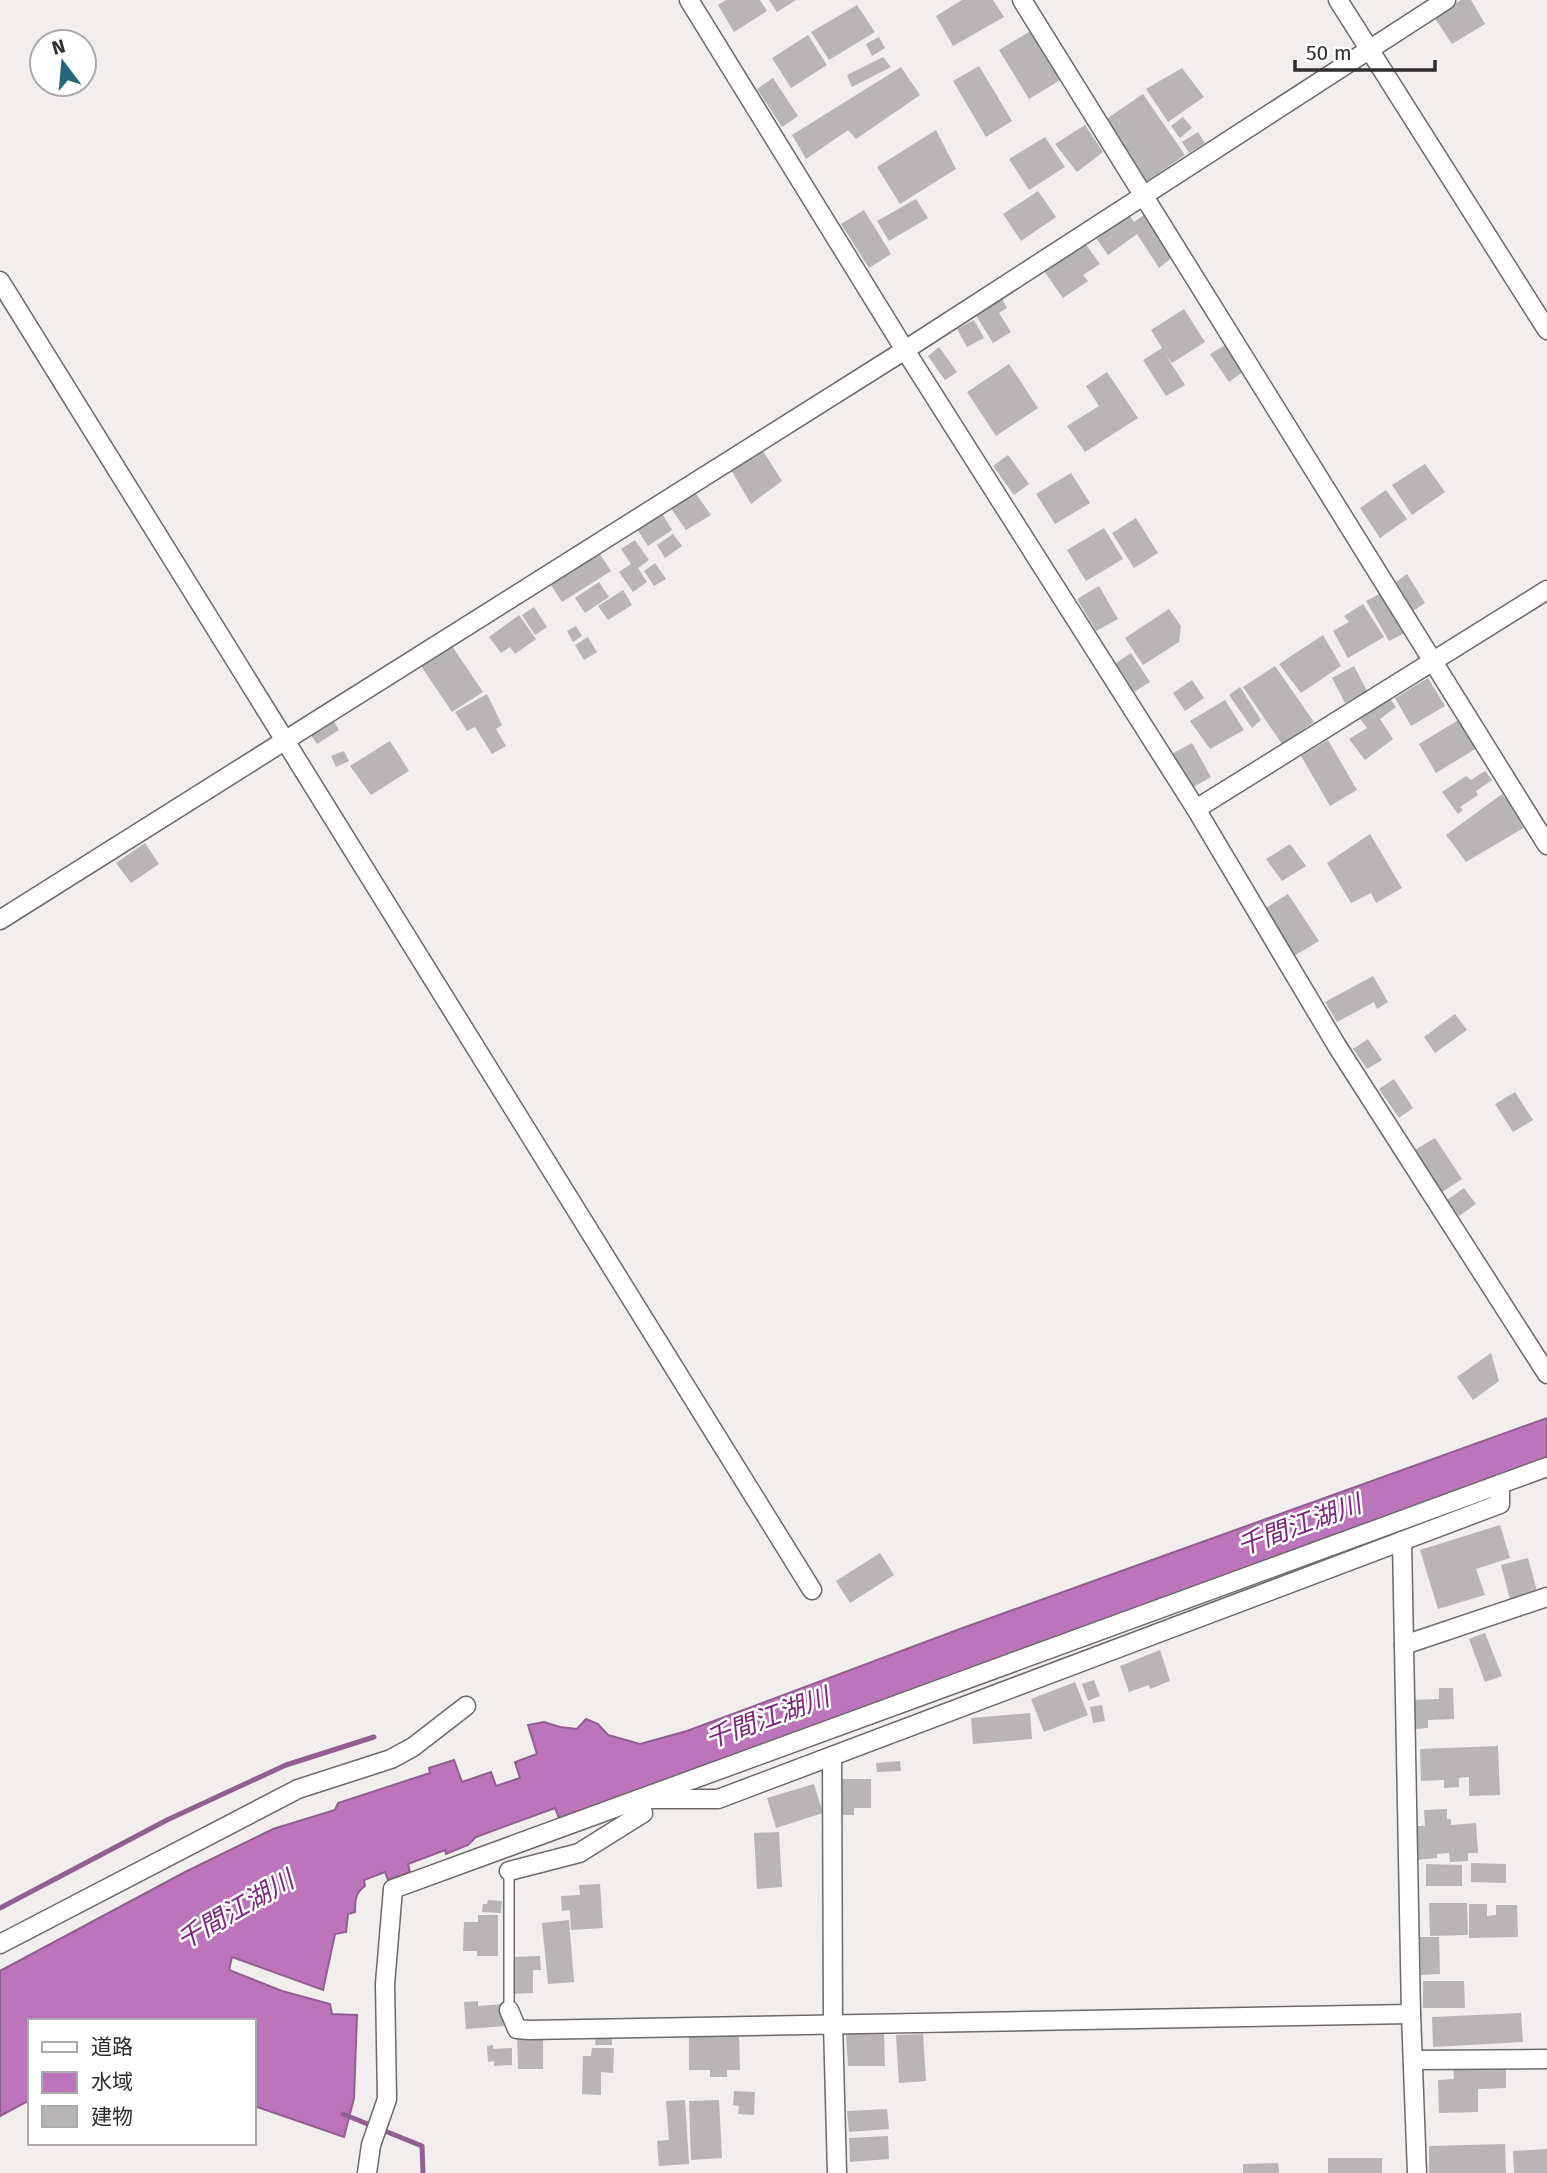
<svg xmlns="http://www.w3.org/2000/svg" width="1547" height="2173" font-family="'Fira Sans','Noto Sans JP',sans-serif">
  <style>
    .water { fill: #bc75bb; stroke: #915f90; stroke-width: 2 }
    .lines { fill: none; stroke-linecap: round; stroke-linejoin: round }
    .stream { stroke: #915f90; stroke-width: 5 }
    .building { fill: #b8b5b6 }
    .service-casing { stroke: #6c6968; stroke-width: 12 }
    .minor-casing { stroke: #6c6968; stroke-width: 21 }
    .service { stroke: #fff; stroke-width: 9 }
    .minor { stroke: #fff; stroke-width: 18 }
    .labels { text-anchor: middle; stroke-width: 5; stroke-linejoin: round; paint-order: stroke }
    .water-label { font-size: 26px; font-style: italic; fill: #7b257c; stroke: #fff }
  </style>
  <rect width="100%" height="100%" fill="#f1eeed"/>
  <path class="water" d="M1547 1418V1458L926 1687 559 1818 555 1808 476 1837 468 1845 446 1854 445 1850 408 1864 410 1872 388 1880 385 1872 364 1880 365 1886C355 1893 355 1901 355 1912L348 1914 346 1932 335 1934 323 1990 232 1957 229 1970 282 1991 330 2004 332 2014 357 2015 354 2098 344 2137 254 2106V2021H30V2100L0 2116V1971L187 1871 273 1829 335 1810 338 1803 430 1773 429 1768 454 1760 462 1782 491 1772 496 1786 520 1778 515 1762 537 1754 528 1725 544 1722 560 1727 577 1729 586 1719 598 1724 608 1735 640 1744 687 1731 960 1629Z"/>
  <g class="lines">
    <g class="stream">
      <path d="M0 1908 167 1820 286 1765 374 1737"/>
      <path d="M343 2114 422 2146 423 2173"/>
    </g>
  </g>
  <g class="building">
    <path d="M726 0H760L767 11 734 32 718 5Z"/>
    <path d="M769 0H796L777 12Z"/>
    <path d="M962 0H993L1004 17 953 46 936 16Z"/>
    <path d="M1461 0H1471L1485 24 1452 44 1434 17Z"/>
    <path d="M857 5 875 32 829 60 811 32Z"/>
    <path d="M1032 30 1062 79 1029 99 999 50Z"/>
    <path d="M808 35 827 65 791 88 772 58Z"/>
    <path d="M879 37 885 48 872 56 866 44Z"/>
    <path d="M883 57 891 67 852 87 847 75Z"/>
    <path d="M979 66 1012 121 986 137 953 81Z"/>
    <path d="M901 67 920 95 856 139 848 130 806 159 792 135Z"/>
    <path d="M1182 68 1204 97 1168 122 1146 89Z"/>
    <path d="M773 78 798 116 782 127 757 89Z"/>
    <path d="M1143 94 1185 155 1147 181 1105 120Z"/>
    <path d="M1183 117 1192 128 1180 138 1171 126Z"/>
    <path d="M1085 125 1103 152 1077 172 1055 144Z"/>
    <path d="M936 130 956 169 900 204 877 167Z"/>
    <path d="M1198 132 1205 143 1189 153 1182 142Z"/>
    <path d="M1045 137 1065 167 1029 190 1009 159Z"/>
    <path d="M1038 191 1056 217 1021 241 1003 214Z"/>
    <path d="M916 199 928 218 889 241 877 221Z"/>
    <path d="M864 210 891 254 869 268 841 224Z"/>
    <path d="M1127 212 1134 222 1148 212 1175 255 1159 268 1137 234 1108 255 1094 235Z"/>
    <path d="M1082 239 1100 264 1083 275 1088 281 1063 298 1041 267Z"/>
    <path d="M999 293 1007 308 999 313 1011 332 993 343 972 309Z"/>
    <path d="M1184 309 1205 342 1172 363 1165 354 1185 385 1166 396 1143 360 1162 348 1151 330Z"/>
    <path d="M974 320 984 338 967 347 957 329Z"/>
    <path d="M1229 343 1244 371 1229 382 1210 354Z"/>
    <path d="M939 347 957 372 945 380 928 356Z"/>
    <path d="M1009 364 1038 408 996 436 967 392Z"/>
    <path d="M1107 372 1138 418 1085 452 1067 426 1099 406 1086 386Z"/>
    <path d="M763 451 782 481 751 504 731 470Z"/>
    <path d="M1008 455 1029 484 1014 495 993 466Z"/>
    <path d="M1425 464 1445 492 1412 515 1392 485Z"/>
    <path d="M1071 473 1090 503 1055 524 1036 494Z"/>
    <path d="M1386 490 1407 519 1380 538 1360 508Z"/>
    <path d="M694 491 711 515 686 530 670 507Z"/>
    <path d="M660 510 672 530 648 546 635 526Z"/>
    <path d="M1136 518 1158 553 1134 568 1112 533Z"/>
    <path d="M1104 528 1123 559 1086 581 1067 550Z"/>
    <path d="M673 534 682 546 665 558 657 545Z"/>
    <path d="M635 540 649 560 638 568 647 582 633 592 619 572 631 564 621 549Z"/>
    <path d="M600 554 611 571 562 602 551 585Z"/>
    <path d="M655 563 666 579 654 586 644 571Z"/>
    <path d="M1407 574 1425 603 1413 611 1396 582Z"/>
    <path d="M599 582 609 597 585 613 575 598Z"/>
    <path d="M1099 586 1118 619 1096 631 1077 599Z"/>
    <path d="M623 590 632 605 608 620 598 606Z"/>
    <path d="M1383 592 1409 631 1389 641 1366 601Z"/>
    <path d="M1363 604 1384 637 1348 658 1333 631 1349 622 1344 616Z"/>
    <path d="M534 607 547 627 535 635 522 615Z"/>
    <path d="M1169 609 1181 626 1179 642 1143 665 1125 638Z"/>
    <path d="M519 615 536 639 515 654 510 647 501 653 489 637Z"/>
    <path d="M576 626 582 636 573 642 567 631Z"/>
    <path d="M1323 635 1341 666 1301 693 1279 664Z"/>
    <path d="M588 637 597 652 584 660 575 645Z"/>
    <path d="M452 646 483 692 452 712 421 666Z"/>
    <path d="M1131 653 1150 682 1134 692 1116 663Z"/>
    <path d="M1275 666 1314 722 1282 744 1243 687Z"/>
    <path d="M1354 666 1367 691 1345 703 1332 678Z"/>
    <path d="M1428 678 1445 706 1411 726 1395 698Z"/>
    <path d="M1192 680 1204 698 1185 711 1173 693Z"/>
    <path d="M1240 687 1261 720 1252 728 1229 695Z"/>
    <path d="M487 694 502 725 496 729 506 746 492 754 475 727 467 731 455 712Z"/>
    <path d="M1386 694 1396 707 1380 719 1393 739 1365 760 1349 739 1367 728 1357 715Z"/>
    <path d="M1225 700 1244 730 1210 749 1190 721Z"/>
    <path d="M332 718 339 730 317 744 309 732Z"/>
    <path d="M1460 719 1477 748 1436 773 1419 744Z"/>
    <path d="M1328 740 1357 790 1330 806 1301 756Z"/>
    <path d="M390 741 409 771 371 795 350 766Z"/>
    <path d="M1192 743 1211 777 1190 789 1170 755Z"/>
    <path d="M344 751 349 761 336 767 331 756Z"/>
    <path d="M1485 771 1492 780 1476 791 1478 795 1460 807 1463 810 1458 814 1442 792 1466 776 1471 780Z"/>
    <path d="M1502 794 1527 826 1466 862 1446 835Z"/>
    <path d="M1370 834 1402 888 1376 903 1371 893 1351 903 1327 863Z"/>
    <path d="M145 843 159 864 131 883 116 863Z"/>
    <path d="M1290 844 1306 866 1282 881 1266 859Z"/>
    <path d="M1288 894 1319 941 1294 956 1264 909Z"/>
    <path d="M1373 976 1388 1002 1377 1009 1374 1002 1337 1022 1325 1002Z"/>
    <path d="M1455 1014 1467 1030 1435 1053 1424 1037Z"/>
    <path d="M1368 1039 1382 1060 1367 1069 1353 1049Z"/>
    <path d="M1394 1079 1413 1108 1399 1118 1379 1089Z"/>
    <path d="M1515 1092 1533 1120 1513 1132 1495 1104Z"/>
    <path d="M1435 1138 1462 1179 1442 1192 1415 1150Z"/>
    <path d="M1464 1188 1476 1204 1459 1216 1447 1200Z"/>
    <path d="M1491 1353 1499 1381 1473 1400 1457 1377Z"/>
    <path d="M1500 1525 1510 1558 1476 1569 1485 1595 1438 1609 1420 1550Z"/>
    <path d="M880 1553 894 1575 850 1603 836 1581Z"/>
    <path d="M1528 1558 1538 1595 1511 1603 1501 1565Z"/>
    <path d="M1485 1633 1502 1676 1485 1682 1469 1639Z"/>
    <path d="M1160 1650 1170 1681 1150 1689 1149 1685 1129 1692 1120 1666Z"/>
    <path d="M1094 1680 1100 1696 1088 1701 1082 1684Z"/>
    <path d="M1075 1682 1088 1715 1044 1732 1031 1699Z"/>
    <path d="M1439 1688H1453L1454 1719 1428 1720V1728L1412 1729 1411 1700 1439 1699Z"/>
    <path d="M1102 1705 1105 1721 1093 1723 1090 1707Z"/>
    <path d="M1030 1713 1032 1739 973 1744 971 1718Z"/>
    <path d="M1498 1746 1500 1795 1469 1796V1777L1459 1778V1787L1444 1788V1780L1421 1781 1420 1749Z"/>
    <path d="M900 1761 901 1771 877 1772 876 1763Z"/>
    <path d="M838 1779H871V1808H854V1815H838Z"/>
    <path d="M814 1784 823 1813 776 1828 767 1798Z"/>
    <path d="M1447 1809V1819H1451V1825L1476 1823 1478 1853H1468V1861L1450 1862 1449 1853 1437 1854V1858L1416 1860 1414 1826H1425L1424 1810Z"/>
    <path d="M779 1832 782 1887 757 1889 754 1833Z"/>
    <path d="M1471 1863 1506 1864V1883L1471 1882Z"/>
    <path d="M1426 1864 1462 1865V1886H1426Z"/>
    <path d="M600 1884 603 1928 571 1930 570 1910 562 1911 561 1896 580 1895 579 1885Z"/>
    <path d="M488 1900 502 1901 501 1913 482 1912 483 1904H487Z"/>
    <path d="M1429 1903H1467L1468 1935 1430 1936Z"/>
    <path d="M1469 1904H1487V1916L1496 1915V1905H1517L1518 1937 1469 1938Z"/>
    <path d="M478 1915H498V1956H477V1951H463L464 1922H478Z"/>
    <path d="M569 1920 574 1982 548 1984 542 1923Z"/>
    <path d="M1420 1937H1439L1440 1974 1421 1975Z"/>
    <path d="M540 1956 541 1970H533V1993L511 1994 509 1957Z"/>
    <path d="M1423 1981H1464L1465 2008H1423Z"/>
    <path d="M478 2001V2006L504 2004 506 2026 466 2029 464 2002Z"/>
    <path d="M1521 2013 1523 2042 1433 2047 1432 2017Z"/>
    <path d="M884 2033 885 2066H848L846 2034Z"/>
    <path d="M596 2034H612V2045H595Z"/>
    <path d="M739 2034 740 2070H727V2077H710V2070H689V2035Z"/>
    <path d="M923 2034 926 2081 899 2083 896 2035Z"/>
    <path d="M543 2036V2069H518L517 2037Z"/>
    <path d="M493 2045V2049L512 2048V2065L494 2066V2061L488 2062 487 2046Z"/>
    <path d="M592 2048H614L613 2073 601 2072V2095L582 2094 583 2056H591Z"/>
    <path d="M1506 2062V2088L1478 2089V2112L1439 2113 1438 2080 1454 2079 1453 2064Z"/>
    <path d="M734 2091 755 2092 754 2115 738 2114 739 2106 733 2105Z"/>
    <path d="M685 2100 689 2164 659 2166 657 2141 669 2140 666 2101Z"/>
    <path d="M719 2100 722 2158 691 2160 689 2101Z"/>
    <path d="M887 2109 889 2129 849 2132 847 2111Z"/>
    <path d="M888 2136 889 2159 850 2162 849 2138Z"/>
    <path d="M1505 2144 1506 2173H1429V2146Z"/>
    <path d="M1547 2149V2173H1514L1513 2151Z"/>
    <rect x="1328" y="2158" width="54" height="15"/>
    <path d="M1278 2163 1279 2173H1243V2164Z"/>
  </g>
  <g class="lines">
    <g class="service-casing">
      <path id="service" d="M509 1871V2010"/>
    </g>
    <g class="minor-casing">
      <g id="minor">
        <path d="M689 0 905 350 1196 809 1337 1046 1547 1374"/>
        <path d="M1022 0 1547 845"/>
        <path d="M1338 0 1547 330"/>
        <path d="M0 281 812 1590"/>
        <path d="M1196 809 1547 590"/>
        <path d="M0 920 905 350 1446 0"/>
        <path d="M1402 1541 1411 2014 1417 2173"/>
        <path d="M1404 1645 1547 1597"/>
        <path d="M832 1756 833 2023 837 2173"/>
        <path d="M509 1871 579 1853 643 1813 639 1799H718L1500 1504V1484"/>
        <path d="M0 1944 298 1789 391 1759 413 1747 466 1706"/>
        <path d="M509 2010 517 2029 529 2030 1411 2014"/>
        <path d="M1414 2060 1547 2059"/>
        <path d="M367 2173 371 2145 387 2099 385 1984 393 1889 1547 1467"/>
      </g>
    </g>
    <use href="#service" class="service"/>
    <use href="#minor" class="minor"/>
  </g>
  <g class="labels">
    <g class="water-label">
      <text transform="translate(1299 1525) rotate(-20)" y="9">千間江湖川</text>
      <text transform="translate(767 1718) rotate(-20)" y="9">千間江湖川</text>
      <text transform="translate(235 1910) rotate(-30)" y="9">千間江湖川</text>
    </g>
  </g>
  <rect x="28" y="2019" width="228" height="126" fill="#ffffff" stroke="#ababab" stroke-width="2"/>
  <rect x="42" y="2042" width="35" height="10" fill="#ffffff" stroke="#ababab" stroke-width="2"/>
  <text x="91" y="2054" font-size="21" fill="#2e2d2c">道路</text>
  <rect x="42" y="2072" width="35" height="21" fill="#bc75bb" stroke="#ababab" stroke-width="2"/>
  <text x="91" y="2089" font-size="21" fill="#2e2d2c">水域</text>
  <rect x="42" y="2106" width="35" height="21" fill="#b8b5b6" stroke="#ababab" stroke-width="2"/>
  <text x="91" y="2124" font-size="21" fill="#2e2d2c">建物</text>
  <g transform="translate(63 63) rotate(344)"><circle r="33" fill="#ffffff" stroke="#ababab" stroke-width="2"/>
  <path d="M0-5L12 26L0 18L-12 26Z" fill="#28657c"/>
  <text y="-10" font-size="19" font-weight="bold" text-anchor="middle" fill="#2e2d2c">N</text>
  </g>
  <path d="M1295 60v10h140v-10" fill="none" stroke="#2e2d2c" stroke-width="3.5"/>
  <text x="1306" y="60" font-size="21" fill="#2e2d2c" stroke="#ffffff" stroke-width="5" paint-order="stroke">50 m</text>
</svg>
